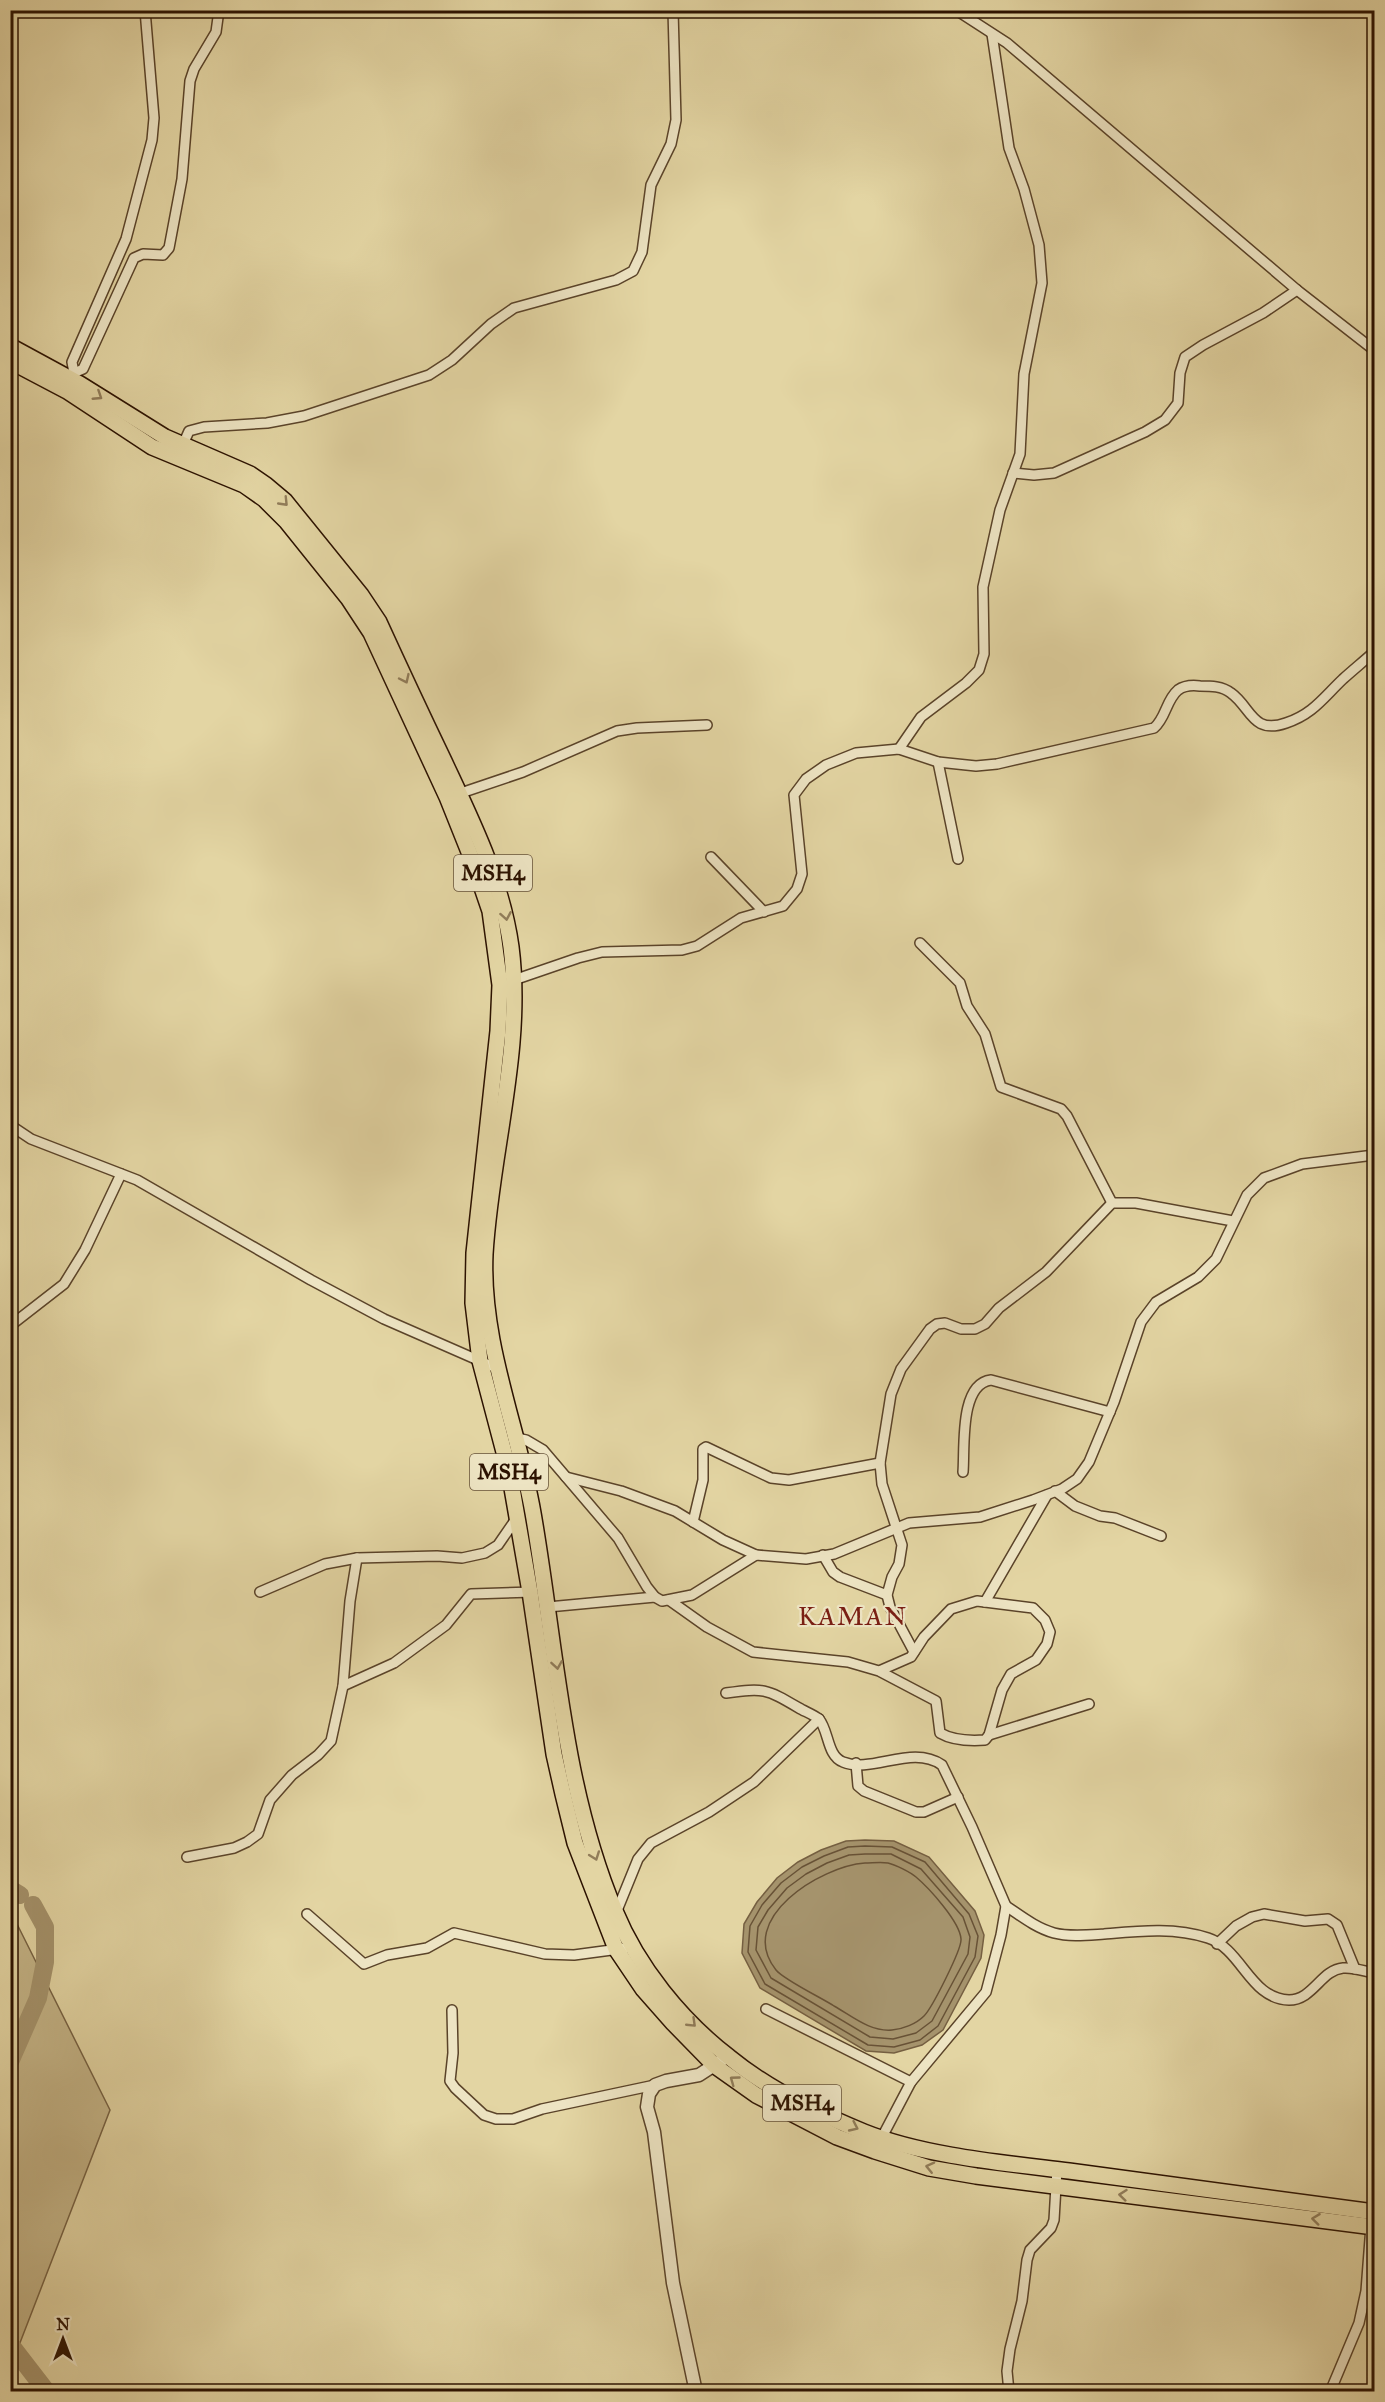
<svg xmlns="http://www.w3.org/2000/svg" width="1385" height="2402" font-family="'IM FELL Great Primer',serif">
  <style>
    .green { fill: #c4b487; stroke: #786344; stroke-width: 1.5 }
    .water { fill: #a5936c; stroke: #755f41; stroke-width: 1.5 }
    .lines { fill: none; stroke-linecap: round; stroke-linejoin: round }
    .shore { stroke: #685236; stroke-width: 1.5 }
    .river { stroke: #a5936c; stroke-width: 18 }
    .minor-casing { stroke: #5a4329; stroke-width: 12 }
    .tertiary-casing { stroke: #5a4329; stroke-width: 15 }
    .primary-casing { stroke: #2c1200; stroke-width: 18 }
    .minor { stroke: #ede4c3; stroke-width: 9 }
    .tertiary { stroke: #ede4c3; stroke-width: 12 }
    .primary { stroke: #e3d5a3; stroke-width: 15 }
    .oneway { stroke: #917d5a }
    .labels { text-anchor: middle; stroke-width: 4.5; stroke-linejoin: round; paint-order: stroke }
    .shield { fill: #ede4c3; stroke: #66513a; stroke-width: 1.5 }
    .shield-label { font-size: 21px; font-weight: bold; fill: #2c1200 }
    .quarter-label { font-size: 26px; letter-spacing: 1.5px; fill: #7a1f14; stroke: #ede4c3 }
  </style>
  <rect width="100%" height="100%" fill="#e3d5a3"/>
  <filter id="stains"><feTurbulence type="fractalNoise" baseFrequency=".00333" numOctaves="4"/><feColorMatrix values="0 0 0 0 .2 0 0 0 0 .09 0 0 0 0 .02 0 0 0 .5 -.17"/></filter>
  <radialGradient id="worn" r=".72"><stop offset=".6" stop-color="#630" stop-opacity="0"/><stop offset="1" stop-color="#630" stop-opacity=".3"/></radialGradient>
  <path class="green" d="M11 1912 110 2110 11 2366 10 1912Z"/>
  <path class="water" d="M865 1840 894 1841 929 1857 975 1911 984 1935 981 1958 943 2030 922 2045 894 2053 866 2051 760 1988 742 1953 744 1924 757 1902 777 1878 798 1862 821 1850 846 1841Z"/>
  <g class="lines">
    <g class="shore">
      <path d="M865 1846 892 1847 925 1862 969 1914 978 1936 975 1957 938 2026 920 2040 894 2047 868 2045 765 1984 748 1952 750 1926 762 1905 781 1883 802 1867 824 1856 848 1847Z"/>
      <path d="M865 1854H891L921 1869 963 1917 970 1937 968 1954 932 2021 916 2033 893 2039 870 2037 771 1978 756 1950 758 1927 768 1910 787 1888 806 1874 827 1863 849 1855Z"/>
      <path d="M865 1863C872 1863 881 1862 888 1863 896 1865 910 1872 916 1877 929 1888 960 1922 961 1939 962 1949 932 2008 924 2016 916 2024 903 2029 892 2030 870 2032 852 2016 834 2006 822 1998 784 1980 776 1970 735 1919 821 1866 865 1863Z"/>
    </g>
    <g class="river">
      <path d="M10 1889 20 1895"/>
      <path d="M10 2062 38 1998 45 1962V1927L33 1905"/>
      <path d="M10 2344 47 2392"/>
    </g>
    <g class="minor-casing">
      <g id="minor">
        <path d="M956 10 1007 43 1297 290 1374 350"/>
        <path d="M74 373 83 369 134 258 143 254 163 255 169 248 182 179 190 81 194 69 216 32 219 10"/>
        <path d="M72 377 74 373 72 362 126 239 152 140 154 118 145 10"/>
        <path d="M181 449 189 431 204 427 267 423 304 416 429 375 452 360 491 324 514 308 616 280 633 271 642 252 651 185 671 144 676 120 673 10"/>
        <path d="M1013 473 1034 475 1054 473 1145 432 1165 420 1178 403 1180 373 1185 357 1203 345 1263 313 1297 290"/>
        <path d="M899 749 921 717 966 683 979 670 984 654 983 587 1000 510 1020 454 1024 374 1042 283 1039 245 1024 189 1009 148 992 34"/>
        <path d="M938 762 958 859"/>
        <path d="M455 795 523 772 617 731 637 728 707 725"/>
        <path d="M711 857 764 912"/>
        <path d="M920 943 960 983 967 1006 985 1034 1001 1087 1061 1109 1067 1116 1112 1203"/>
        <path d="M511 981 578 958 602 952 682 950 697 946 741 918 783 906 797 889 802 874 794 795 806 779 826 765 856 753 899 749 938 762 976 766 997 764 1154 728C1166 718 1166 700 1178 690 1185 685 1192 685 1200 686 1211 686 1222 686 1231 693 1251 707 1252 735 1286 723 1313 714 1323 698 1343 679 1353 670 1364 661 1374 652"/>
        <path d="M10 1125 31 1139 137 1180 311 1280 384 1319 496 1368"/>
        <path d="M10 1326 64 1284 85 1250 121 1174"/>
        <path d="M513 1437 526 1440 543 1450 618 1538 647 1587 655 1597 662 1601 692 1595 756 1555 806 1559 834 1554 909 1523 980 1517 1033 1500 1062 1489 1077 1479 1089 1462 1114 1402 1141 1322 1156 1302 1198 1277 1216 1259 1247 1195 1264 1178 1302 1164 1374 1155"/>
        <path d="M963 1472C965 1448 959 1384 991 1380L1110 1412"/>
        <path d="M566 1477 621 1491 675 1511 723 1540 756 1555"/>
        <path d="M1055 1491 1075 1506 1100 1516 1115 1518 1161 1536"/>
        <path d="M693 1522 703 1480V1449L706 1447 771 1478 789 1480 880 1463"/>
        <path d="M823 1555 833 1572 840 1577 887 1595"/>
        <path d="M260 1592 325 1564 357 1558 437 1556 462 1558 485 1553 498 1545 518 1516"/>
        <path d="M669 1600 707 1627 753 1652 848 1662 879 1671 936 1701 940 1733C952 1740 971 1741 985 1740L989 1735 1002 1690 1011 1674 1036 1660 1047 1644 1050 1632 1045 1620 1033 1608 977 1601 951 1609 924 1637 911 1657 879 1671"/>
        <path d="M985 1602 1047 1495"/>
        <path d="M548 1607 655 1597"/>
        <path d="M914 1652 890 1607 887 1595 892 1577 899 1564 902 1545 882 1484 880 1463 891 1394 901 1369 930 1329 937 1324 945 1323 961 1329H975L985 1324 999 1308 1046 1272 1112 1203H1136L1233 1221"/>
        <path d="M343 1686 394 1663 446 1625 471 1594 533 1592"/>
        <path d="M726 1693C764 1688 765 1688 799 1708 804 1711 814 1715 819 1719 829 1731 827 1756 843 1762 872 1774 912 1744 942 1765L972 1827 1006 1906 1001 1935 986 1992 911 2082 880 2141"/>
        <path d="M989 1735 1089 1704"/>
        <path d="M856 1763 858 1786 864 1791 916 1812H924L958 1797"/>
        <path d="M187 1857 234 1848 247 1842 258 1834 270 1800 292 1775 318 1755 331 1741 343 1686 350 1601 357 1558"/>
        <path d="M1006 1906C1021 1916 1036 1928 1054 1933 1069 1937 1088 1935 1104 1934 1139 1931 1174 1927 1208 1938 1242 1949 1250 1999 1289 2000 1313 2000 1321 1970 1343 1968 1353 1967 1364 1971 1374 1973"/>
        <path d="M616 1913 638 1859 651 1843 709 1812 754 1782 819 1719"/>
        <path d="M307 1914 364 1964 387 1955 427 1948 454 1933 545 1954 574 1955 634 1947"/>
        <path d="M1217 1944 1236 1926 1252 1917 1264 1914 1305 1921 1328 1919 1337 1925 1355 1969"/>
        <path d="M766 2009 911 2082"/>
        <path d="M452 2010 453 2053 450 2081 455 2088 484 2115 496 2119H513L542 2109 655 2085"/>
        <path d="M1009 2392 1007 2371 1010 2349 1022 2301 1027 2260 1030 2250 1051 2228 1054 2220 1057 2169"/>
        <path d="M1330 2392 1359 2323 1366 2291 1371 2226"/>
      </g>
    </g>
    <g class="tertiary-casing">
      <path id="tertiary" d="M696 2392 673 2283 654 2132 647 2107 649 2094 655 2085 666 2081 699 2075 722 2060"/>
    </g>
    <g class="primary-casing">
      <g id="primary">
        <path d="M10 346 80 384 165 437 250 474 266 485 285 501 302 522 361 595 379 622C400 668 422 715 444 761 472 821 502 881 511 947 524 1049 491 1152 485 1254 481 1344 518 1426 533 1513 556 1645 562 1786 615 1911 638 1967 681 2020 729 2057 768 2089 817 2113 864 2132 924 2156 1004 2163 1069 2171 1171 2185 1273 2198 1374 2212"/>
        <path d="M10 361 67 391 152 447 244 485 264 499 287 522 348 598 371 633 447 797 475 867 490 911 500 985 498 1031 474 1253 473 1303 480 1361 509 1471 530 1592 554 1754 563 1794 575 1843 616 1949 643 1989 673 2023 715 2066 756 2095 837 2137 875 2151 929 2168 976 2176 1374 2227"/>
      </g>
    </g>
    <use href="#minor" class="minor"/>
    <use href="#tertiary" class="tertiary"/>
    <use href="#primary" class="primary"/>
  </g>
  <defs><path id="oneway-chevron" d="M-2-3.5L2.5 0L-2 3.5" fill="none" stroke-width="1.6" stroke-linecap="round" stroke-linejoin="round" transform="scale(1.5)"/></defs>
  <g class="oneway">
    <use href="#oneway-chevron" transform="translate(98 396) rotate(33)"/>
    <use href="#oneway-chevron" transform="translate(284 502) rotate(46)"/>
    <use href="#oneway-chevron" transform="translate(405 679) rotate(65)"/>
    <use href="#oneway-chevron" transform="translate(506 916) rotate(80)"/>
    <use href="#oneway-chevron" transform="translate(557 1665) rotate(81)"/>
    <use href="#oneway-chevron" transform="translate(595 1856) rotate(70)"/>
    <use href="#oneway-chevron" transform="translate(692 2023) rotate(44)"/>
    <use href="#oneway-chevron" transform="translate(734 2080) rotate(-144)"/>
    <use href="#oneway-chevron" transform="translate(854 2127) rotate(25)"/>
    <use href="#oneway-chevron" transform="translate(930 2167) rotate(-167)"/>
    <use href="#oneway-chevron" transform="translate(1123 2195) rotate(-174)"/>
    <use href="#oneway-chevron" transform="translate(1316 2219) rotate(-173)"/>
  </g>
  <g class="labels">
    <g class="shield">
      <rect x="454" y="855" width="78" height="36" rx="4.5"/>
      <rect x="470" y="1454" width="78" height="36" rx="4.5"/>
      <rect x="763" y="2085" width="78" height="36" rx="4.5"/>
    </g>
    <g class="shield-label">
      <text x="493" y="880">MSH4</text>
      <text x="509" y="1479">MSH4</text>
      <text x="802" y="2110">MSH4</text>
    </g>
    <g class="quarter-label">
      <text x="853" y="1625">KAMAN</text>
    </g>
  </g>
  <rect width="1385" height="2402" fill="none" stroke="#e3d5a3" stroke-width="36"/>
  <rect x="12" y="12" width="1361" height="2378" fill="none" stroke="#2c1200" stroke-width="3"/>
  <rect x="18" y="18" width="1349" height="2366" fill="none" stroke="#2c1200" stroke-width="1.5"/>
  <g transform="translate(63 2339)" stroke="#ede4c3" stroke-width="4.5" paint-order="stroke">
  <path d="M0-4.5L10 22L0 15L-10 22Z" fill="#2c1200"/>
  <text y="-9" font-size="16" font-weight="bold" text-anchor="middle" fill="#2c1200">N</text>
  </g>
  <rect width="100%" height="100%" filter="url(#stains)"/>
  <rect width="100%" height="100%" fill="url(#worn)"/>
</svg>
